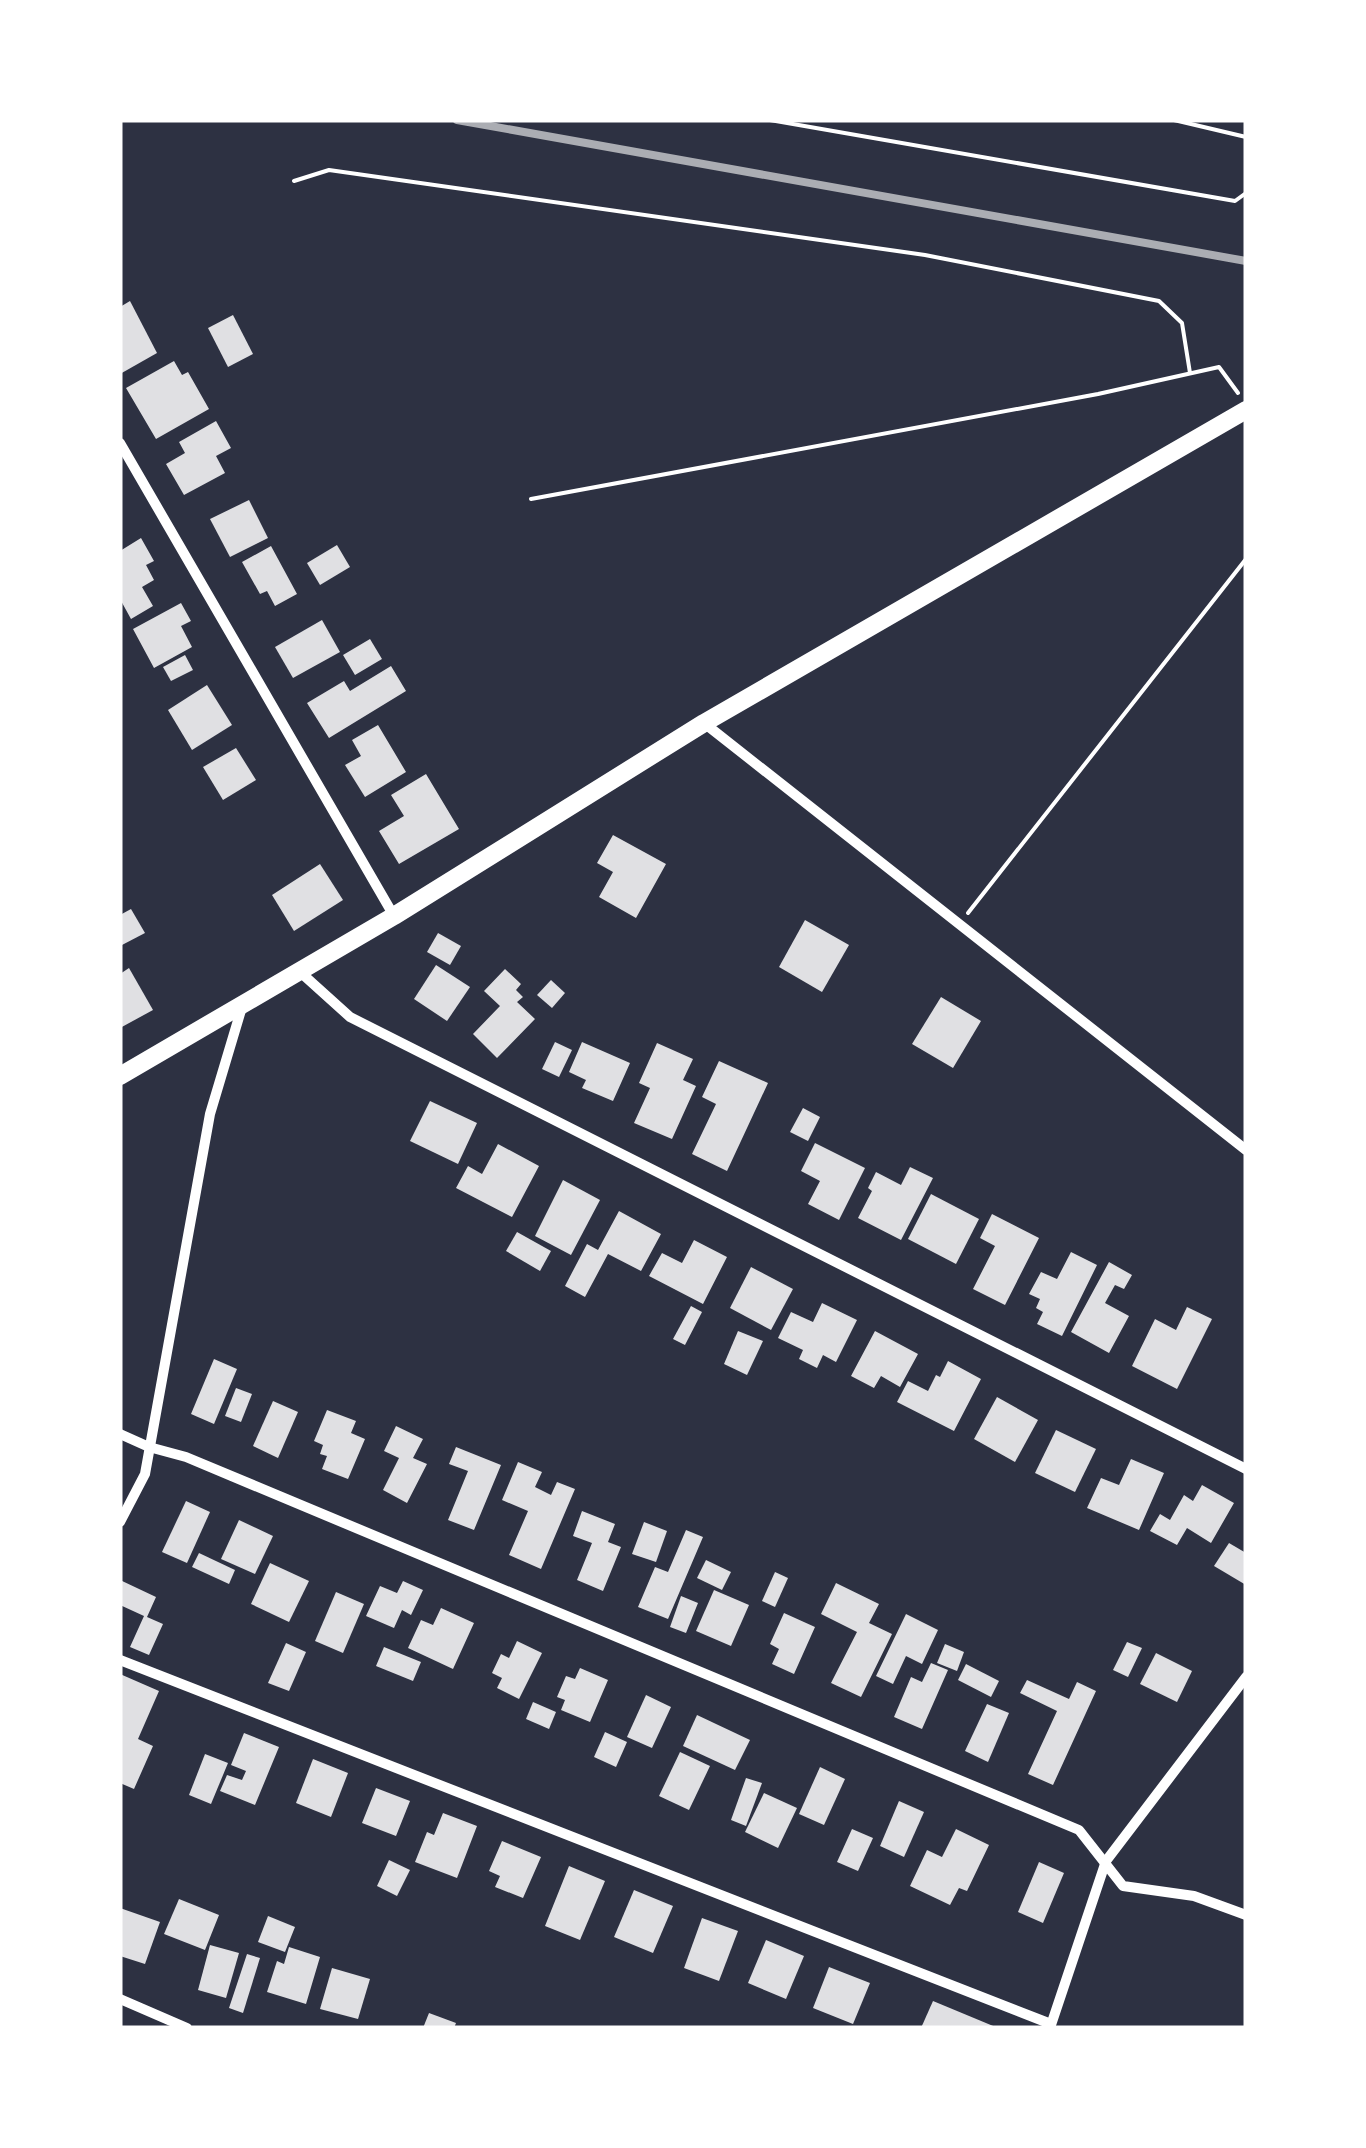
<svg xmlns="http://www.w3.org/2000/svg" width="1366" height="2148" font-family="Georgia,serif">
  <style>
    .building { fill: #e0e0e3 }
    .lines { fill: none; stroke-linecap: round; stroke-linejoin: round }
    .path { stroke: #fff; stroke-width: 4 }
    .minor { stroke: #fff; stroke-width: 10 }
    .tertiary { stroke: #fff; stroke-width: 18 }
    .rail { stroke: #abadb3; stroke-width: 8 }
  </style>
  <rect width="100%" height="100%" fill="#2d3142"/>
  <g class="building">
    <path d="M130 301 157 353 120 374V307Z"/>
    <path d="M233 315 253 354 228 367 208 328Z"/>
    <path d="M174 361 182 375 188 372 209 409 156 439 126 388Z"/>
    <path d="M216 421 231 448 216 456 225 473 184 495 166 464 185 453 179 442Z"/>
    <path d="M249 500 268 538 230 557 210 519Z"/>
    <path d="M141 538 154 561 146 565 154 580 142 587 153 606 131 619 120 599V551Z"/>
    <path d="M337 545 350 567 320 585 307 563Z"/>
    <path d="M271 546 297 594 275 606 267 591 260 594 242 562Z"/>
    <path d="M181 603 191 621 181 626 192 647 154 668 133 629Z"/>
    <path d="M322 620 340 652 293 678 275 647Z"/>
    <path d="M370 639 382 659 355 675 343 655Z"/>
    <path d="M185 655 193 670 171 681 163 667Z"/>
    <path d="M391 666 406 691 329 738 307 703 344 681 350 691Z"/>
    <path d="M207 685 232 725 192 750 168 710Z"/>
    <path d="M378 725 406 772 365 797 345 765 361 756 352 740Z"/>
    <path d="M236 748 256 780 223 800 203 767Z"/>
    <path d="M426 774 459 829 399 864 379 831 404 816 391 795Z"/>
    <path d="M613 835 666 864 636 918 599 897 613 872 597 863Z"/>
    <path d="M320 864 343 900 294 931 272 895Z"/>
    <path d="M131 909 145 933 122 945 120 915Z"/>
    <path d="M805 920 849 945 822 992 779 967Z"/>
    <path d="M438 933 461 946 450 965 427 952Z"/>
    <path d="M436 965 470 987 447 1021 414 999Z"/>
    <path d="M129 968 153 1010 120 1028V974Z"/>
    <path d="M505 969 521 984 516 990 523 997 517 1002 535 1019 497 1058 473 1034 500 1006 484 991Z"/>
    <path d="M551 980 565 993 552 1008 537 995Z"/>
    <path d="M941 997 981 1021 953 1068 912 1044Z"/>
    <path d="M555 1042 572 1050 559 1077 542 1069Z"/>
    <path d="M582 1042 630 1063 613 1101 582 1088 586 1080 569 1072Z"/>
    <path d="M657 1043 693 1059 683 1080 696 1086 672 1139 634 1123 650 1088 639 1083Z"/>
    <path d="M719 1061 768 1083 727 1171 692 1154 716 1104 702 1097Z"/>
    <path d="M430 1101 477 1123 458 1164 410 1141Z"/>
    <path d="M803 1108 820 1117 808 1141 790 1132Z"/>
    <path d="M815 1143 865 1168 839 1220 808 1204 820 1181 801 1171Z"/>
    <path d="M498 1144 539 1166 512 1217 456 1188 468 1166 482 1174Z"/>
    <path d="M910 1167 933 1178 901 1240 858 1218 872 1191 868 1188 876 1172 901 1185Z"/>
    <path d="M563 1180 600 1200 571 1255 535 1236Z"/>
    <path d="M931 1194 979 1219 956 1264 908 1239Z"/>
    <path d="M619 1211 661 1234 641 1271 608 1254 585 1297 565 1286 587 1244 598 1250Z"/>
    <path d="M992 1214 1039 1238 1005 1305 973 1289 995 1246 980 1238Z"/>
    <path d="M517 1232 551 1251 540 1271 506 1251Z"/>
    <path d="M694 1240 727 1257 703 1304 649 1276 662 1253 682 1263Z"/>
    <path d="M1071 1252 1097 1265 1062 1336 1037 1324 1043 1312 1036 1308 1040 1299 1029 1294 1041 1272 1057 1279Z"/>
    <path d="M1109 1262 1132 1275 1124 1289 1115 1285 1105 1303 1129 1316 1109 1353 1071 1332Z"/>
    <path d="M751 1267 793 1289 771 1330 730 1308Z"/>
    <path d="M822 1303 857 1320 836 1362 823 1355 817 1368 799 1359 803 1350 778 1338 791 1312 813 1322Z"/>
    <path d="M691 1306 702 1312 685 1345 673 1339Z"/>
    <path d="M1187 1307 1212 1319 1177 1389 1132 1366 1155 1319 1176 1330Z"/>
    <path d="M738 1331 763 1341 747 1375 724 1364Z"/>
    <path d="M875 1331 918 1354 900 1387 881 1376 874 1388 851 1376Z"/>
    <path d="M214 1359 237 1369 214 1424 191 1414Z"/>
    <path d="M948 1361 981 1379 954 1431 897 1402 908 1381 928 1391 936 1375 940 1377Z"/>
    <path d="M236 1388 252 1394 241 1422 225 1416Z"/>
    <path d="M997 1397 1038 1420 1015 1462 974 1439Z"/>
    <path d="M273 1401 298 1412 278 1458 253 1446Z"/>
    <path d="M327 1410 356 1421 351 1433 365 1439 348 1479 322 1469 327 1456 320 1454 323 1445 314 1441Z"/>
    <path d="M396 1426 423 1439 413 1458 427 1464 407 1503 383 1490 399 1458 384 1451Z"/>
    <path d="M1056 1430 1096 1449 1075 1492 1035 1473Z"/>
    <path d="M456 1447 501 1465 474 1530 448 1520 468 1471 449 1464Z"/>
    <path d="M1131 1459 1164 1473 1139 1530 1087 1508 1101 1478 1119 1485Z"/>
    <path d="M518 1462 542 1472 535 1487 551 1495 557 1482 575 1489 541 1569 509 1555 528 1511 502 1500Z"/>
    <path d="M1202 1485 1234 1503 1211 1543 1187 1528 1177 1545 1150 1531 1160 1514 1170 1520 1184 1495 1193 1501Z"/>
    <path d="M186 1501 210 1512 187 1563 162 1552Z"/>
    <path d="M582 1511 615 1524 608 1542 621 1547 603 1591 577 1580 592 1543 573 1536Z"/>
    <path d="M239 1520 273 1536 255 1574 221 1559Z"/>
    <path d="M644 1522 667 1531 656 1562 632 1554Z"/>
    <path d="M686 1530 703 1537 668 1619 638 1607 655 1567 668 1572Z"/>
    <path d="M1229 1543 1246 1553V1585L1214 1566Z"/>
    <path d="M199 1553 235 1570 229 1584 192 1567Z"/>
    <path d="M706 1560 731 1572 722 1590 697 1578Z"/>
    <path d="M270 1563 309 1581 289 1622 251 1604Z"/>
    <path d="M775 1572 788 1578 775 1607 762 1601Z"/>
    <path d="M120 1580 156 1597 147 1617 163 1624 149 1655 130 1647 144 1616 120 1605Z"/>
    <path d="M403 1581 423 1590 411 1615 402 1610 394 1628 366 1616 380 1586 397 1593Z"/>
    <path d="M836 1583 879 1604 869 1623 892 1634 861 1697 831 1683 857 1632 821 1614Z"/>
    <path d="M714 1590 749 1605 731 1646 696 1631Z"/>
    <path d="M336 1592 364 1604 343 1653 315 1641Z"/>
    <path d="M681 1596 698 1603 686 1633 670 1627Z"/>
    <path d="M441 1608 474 1623 453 1669 408 1648 421 1620 433 1625Z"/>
    <path d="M784 1613 815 1627 794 1674 772 1664 779 1649 770 1644Z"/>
    <path d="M906 1614 938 1630 922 1664 906 1656 893 1684 876 1676Z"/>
    <path d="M517 1641 542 1653 519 1699 497 1688 502 1678 492 1673 501 1654 509 1658Z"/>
    <path d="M1127 1642 1142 1648 1128 1677 1113 1670Z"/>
    <path d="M286 1643 306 1652 289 1691 268 1683Z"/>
    <path d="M945 1644 964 1652 957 1671 937 1663Z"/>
    <path d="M384 1647 421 1662 413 1681 376 1666Z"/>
    <path d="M1156 1653 1192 1671 1177 1702 1140 1684Z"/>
    <path d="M931 1663 948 1670 922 1729 894 1717 911 1677 922 1682Z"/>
    <path d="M966 1664 999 1681 991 1697 958 1680Z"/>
    <path d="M580 1668 608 1680 590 1722 561 1710 565 1700 557 1697 566 1676 575 1679Z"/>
    <path d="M120 1674 159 1691 138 1739 153 1746 134 1789 120 1783Z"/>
    <path d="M1027 1680 1069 1699 1077 1682 1096 1691 1053 1785 1028 1774 1057 1711 1020 1693Z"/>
    <path d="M646 1695 671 1707 652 1748 627 1737Z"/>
    <path d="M533 1702 556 1712 549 1729 526 1719Z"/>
    <path d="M987 1704 1009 1713 988 1762 965 1751Z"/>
    <path d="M697 1715 750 1740 735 1770 683 1746Z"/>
    <path d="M605 1732 627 1742 616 1767 594 1757Z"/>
    <path d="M244 1733 279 1747 255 1805 220 1791 227 1775 242 1780 246 1771 231 1765Z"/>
    <path d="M680 1752 710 1766 689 1810 659 1796Z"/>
    <path d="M205 1754 228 1763 211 1804 189 1795Z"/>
    <path d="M313 1759 348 1773 331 1817 296 1803Z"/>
    <path d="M820 1767 845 1779 824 1825 799 1814Z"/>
    <path d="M746 1778 762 1783 746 1826 731 1820Z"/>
    <path d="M376 1788 410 1801 396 1836 362 1823Z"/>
    <path d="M764 1793 797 1808 778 1848 745 1832Z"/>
    <path d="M899 1801 924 1812 904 1857 880 1846Z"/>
    <path d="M443 1813 477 1826 457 1878 415 1862 427 1832 434 1835Z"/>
    <path d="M852 1829 873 1838 858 1871 837 1862Z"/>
    <path d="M956 1829 989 1845 967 1891 959 1888 950 1905 910 1886 927 1850 942 1857Z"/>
    <path d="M502 1841 541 1857 523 1898 495 1887 500 1876 489 1871Z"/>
    <path d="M389 1860 410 1870 397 1896 377 1886Z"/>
    <path d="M1039 1862 1064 1873 1043 1923 1018 1912Z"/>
    <path d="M569 1866 605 1881 580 1940 545 1926Z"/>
    <path d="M634 1890 673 1906 653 1953 614 1937Z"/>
    <path d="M179 1899 219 1915 205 1950 164 1934Z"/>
    <path d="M120 1908 160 1922 145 1964 120 1956Z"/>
    <path d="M268 1916 295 1927 285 1952 258 1942Z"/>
    <path d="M702 1918 738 1931 719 1981 684 1968Z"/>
    <path d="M766 1940 804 1956 786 1999 748 1983Z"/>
    <path d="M210 1945 239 1953 226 1998 198 1990Z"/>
    <path d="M289 1947 320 1957 306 2004 267 1992 277 1961 284 1964Z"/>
    <path d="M247 1954 260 1958 243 2013 229 2008Z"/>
    <path d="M829 1967 870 1983 853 2024 813 2008Z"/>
    <path d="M332 1968 370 1979 358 2019 320 2009Z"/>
    <path d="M933 2001 998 2028H921Z"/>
    <path d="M429 2013 456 2023 454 2028H423Z"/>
  </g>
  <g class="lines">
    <g class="path">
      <path d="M770 120 1235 201 1246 193"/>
      <path d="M1174 120 1246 137"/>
      <path d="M294 181 329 170 925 255 1159 301 1182 323 1190 373"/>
      <path d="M531 499 1098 394 1219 367 1238 393"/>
      <path d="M968 913 1246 559"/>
    </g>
    <g class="minor">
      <path d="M120 443 394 916"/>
      <path d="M704 723 1246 1150"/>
      <path d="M299 971 350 1017 1246 1469"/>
      <path d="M120 1434 149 1447 186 1457 1079 1830 1123 1886 1194 1896 1246 1915"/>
      <path d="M120 1522 145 1474 210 1114 242 1007"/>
      <path d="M120 1660 1051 2024"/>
      <path d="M120 1999 187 2028"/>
      <path d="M1050 2028 1106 1861 1246 1677"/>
    </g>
    <path class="tertiary" d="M120 1076 394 916 704 723 1246 410"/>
    <path class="rail" d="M457 120 1246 261"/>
  </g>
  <rect width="1366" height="2148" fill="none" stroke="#ffffff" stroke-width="245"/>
</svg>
